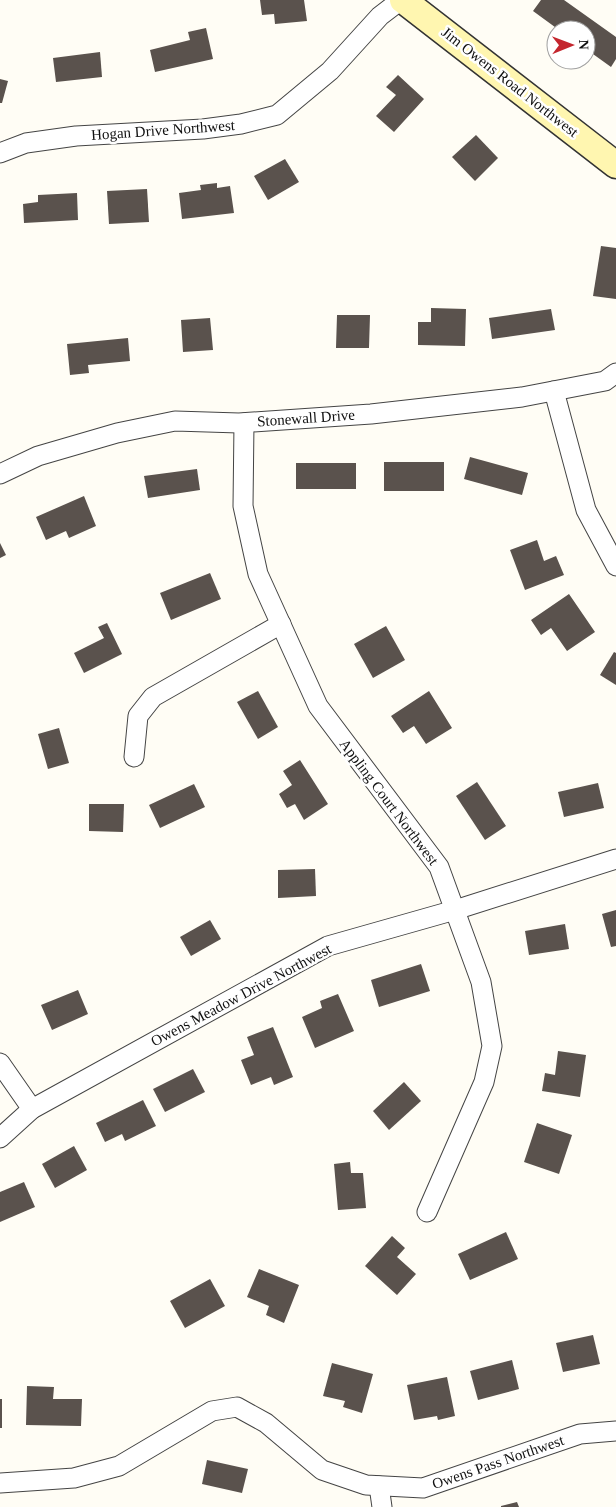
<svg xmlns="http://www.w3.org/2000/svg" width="616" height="1507" font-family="'Times New Roman',serif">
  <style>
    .building { fill: #5a524d }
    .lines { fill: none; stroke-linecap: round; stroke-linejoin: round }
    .street-casing { stroke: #444; stroke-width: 21 }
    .secondary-casing { stroke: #333; stroke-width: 29 }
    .street { stroke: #fff; stroke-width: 19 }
    .secondary { stroke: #fff6b0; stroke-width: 26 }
    .labels { text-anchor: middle; stroke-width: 5; stroke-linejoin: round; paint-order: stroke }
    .street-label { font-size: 15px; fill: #111; stroke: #fff }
  </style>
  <rect width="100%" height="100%" fill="#fffdf5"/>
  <g class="building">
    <path d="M260 0H304L307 21 275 24 274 14 262 15Z"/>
    <path d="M541 0H564L616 37V59L611 67 586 49V30H559L533 11Z"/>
    <path d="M206 28 213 59 155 72 150 50 190 40 188 32Z"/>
    <path d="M100 52 102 77 56 82 53 58Z"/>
    <path d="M398 75 424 99 394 132 376 116 396 95 386 87Z"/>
    <path d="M0 79 8 81 2 103H0Z"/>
    <path d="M476 135 498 158 475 181 452 157Z"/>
    <path d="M285 159 299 182 268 200 254 176Z"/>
    <path d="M217 183V188L230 186 234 213 182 219 179 193 201 190 200 185Z"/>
    <path d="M147 189 149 222 109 224 107 191Z"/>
    <path d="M77 193 78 220 24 223 23 204 38 202V195Z"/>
    <path d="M601 246 616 248V299L593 296Z"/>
    <path d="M431 308 466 309 465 346 418 345V322H431Z"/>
    <path d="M551 309 555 330 492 339 489 318Z"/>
    <path d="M337 315H370L369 348H336Z"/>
    <path d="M210 318 213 350 183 352 181 320Z"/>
    <path d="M128 338 130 361 88 365 89 373 70 375 67 344Z"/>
    <path d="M470 457 528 473 522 495 464 479Z"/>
    <rect x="384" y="462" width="60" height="29"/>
    <rect x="296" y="463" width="60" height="26"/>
    <path d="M197 469 200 490 148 498 144 476Z"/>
    <path d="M84 496 96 526 69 538 66 531 46 540 36 517Z"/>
    <path d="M537 540 544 561 556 556 564 575 525 590 510 550Z"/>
    <path d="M0 543 6 555 0 558Z"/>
    <path d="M210 573 221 599 171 620 160 593Z"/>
    <path d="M569 594 595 632 567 651 551 628 541 635 531 620Z"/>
    <path d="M107 623 122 654 84 673 74 653 104 638 98 627Z"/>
    <path d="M386 626 405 660 373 678 354 644Z"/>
    <path d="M614 652 616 653V685L600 675Z"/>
    <path d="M258 691 278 727 258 739 237 702Z"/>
    <path d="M429 691 452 728 426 744 414 726 403 733 391 716Z"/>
    <path d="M59 728 69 763 48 769 38 734Z"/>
    <path d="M300 760 328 804 304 820 295 804 287 808 279 794 292 785 283 771Z"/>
    <path d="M477 782 506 826 485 840 456 796Z"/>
    <path d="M598 783 604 808 564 817 558 792Z"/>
    <path d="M194 784 205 807 160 828 149 805Z"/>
    <path d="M89 804H124L123 832 89 831Z"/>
    <path d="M315 869 316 896 278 898V870Z"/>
    <path d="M616 910V946L611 947 602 914Z"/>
    <path d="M210 920 221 939 191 956 180 937Z"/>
    <path d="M565 924 569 949 529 955 525 931Z"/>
    <path d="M421 964 430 991 379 1007 371 980Z"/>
    <path d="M78 990 88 1014 52 1030 41 1005Z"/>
    <path d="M338 994 354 1031 315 1048 302 1017 322 1008 320 1001Z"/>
    <path d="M273 1027 293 1077 274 1085 271 1077 251 1085 241 1060 254 1055 247 1037Z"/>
    <path d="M558 1051 586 1055 580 1097 542 1091 545 1073 555 1075Z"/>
    <path d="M193 1069 205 1092 165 1112 153 1089Z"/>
    <path d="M404 1082 421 1101 389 1130 373 1111Z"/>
    <path d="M143 1100 156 1126 125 1141 122 1134 105 1142 96 1123Z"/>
    <path d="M537 1123 572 1135 559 1174 524 1162Z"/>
    <path d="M74 1146 87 1170 55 1188 42 1164Z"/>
    <path d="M350 1162 351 1173H363L366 1208 338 1210 334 1164Z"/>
    <path d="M24 1182 35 1207 0 1222V1192Z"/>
    <path d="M506 1232 518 1259 470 1280 458 1254Z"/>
    <path d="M392 1236 405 1248 397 1257 416 1274 397 1295 365 1266Z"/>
    <path d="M259 1269 299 1285 284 1323 266 1315 269 1306 247 1297Z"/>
    <path d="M210 1279 225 1306 185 1328 170 1301Z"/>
    <path d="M593 1335 600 1364 563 1372 556 1343Z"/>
    <path d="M512 1360 519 1389 478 1400 470 1371Z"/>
    <path d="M332 1363 373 1374 362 1413 343 1407 345 1401 323 1396Z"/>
    <path d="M447 1377 455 1416 438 1420 437 1416 414 1420 407 1385Z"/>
    <path d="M27 1386 54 1387 53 1399H82L81 1426 26 1425Z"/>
    <rect x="0" y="1399" width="2" height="29"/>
    <path d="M207 1460 248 1469 242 1493 202 1484Z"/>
    <path d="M517 1502 519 1507H501V1506Z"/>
  </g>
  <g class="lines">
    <g class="street-casing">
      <g id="street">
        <path d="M0 153 26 143 76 136 203 129 241 124 277 115 330 71 380 16 401 0"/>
        <path d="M554 391 586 510 616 566"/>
        <path d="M244 423 243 506 258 574 318 706 439 867 481 982 492 1046 484 1082 427 1212"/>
        <path d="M0 474 38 456 117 433 175 421 239 423 371 414 522 397 605 381 616 373"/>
        <path d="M134 757 138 716 153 697 281 624"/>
        <path d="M0 1063 32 1109"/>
        <path d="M0 1138 32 1109 328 946 455 910 616 859"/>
        <path d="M0 1483 74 1478 119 1466 212 1411 237 1407 266 1423 322 1470 366 1485 423 1488 580 1434 616 1431"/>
        <path d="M379 1486 382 1507"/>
      </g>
    </g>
    <g class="secondary-casing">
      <path id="secondary" d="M403 0 616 165"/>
    </g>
    <use href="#street" class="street"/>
    <use href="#secondary" class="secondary"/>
  </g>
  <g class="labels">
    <g class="street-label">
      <text transform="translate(510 82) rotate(38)" y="5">Jim Owens Road Northwest</text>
      <text transform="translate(163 130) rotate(-4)" y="5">Hogan Drive Northwest</text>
      <text transform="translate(306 418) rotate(-4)" y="5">Stonewall Drive</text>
      <text transform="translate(389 802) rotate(53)" y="5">Appling Court Northwest</text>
      <text transform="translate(241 995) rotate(-28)" y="5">Owens Meadow Drive Northwest</text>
      <text transform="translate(498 1462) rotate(-19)" y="5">Owens Pass Northwest</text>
    </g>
  </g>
  <g transform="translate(571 45) rotate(89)"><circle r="24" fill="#ffffff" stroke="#a0a0a0"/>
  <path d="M0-4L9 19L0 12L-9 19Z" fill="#c4262e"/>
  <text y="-8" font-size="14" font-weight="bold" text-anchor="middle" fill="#111111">N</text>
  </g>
</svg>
